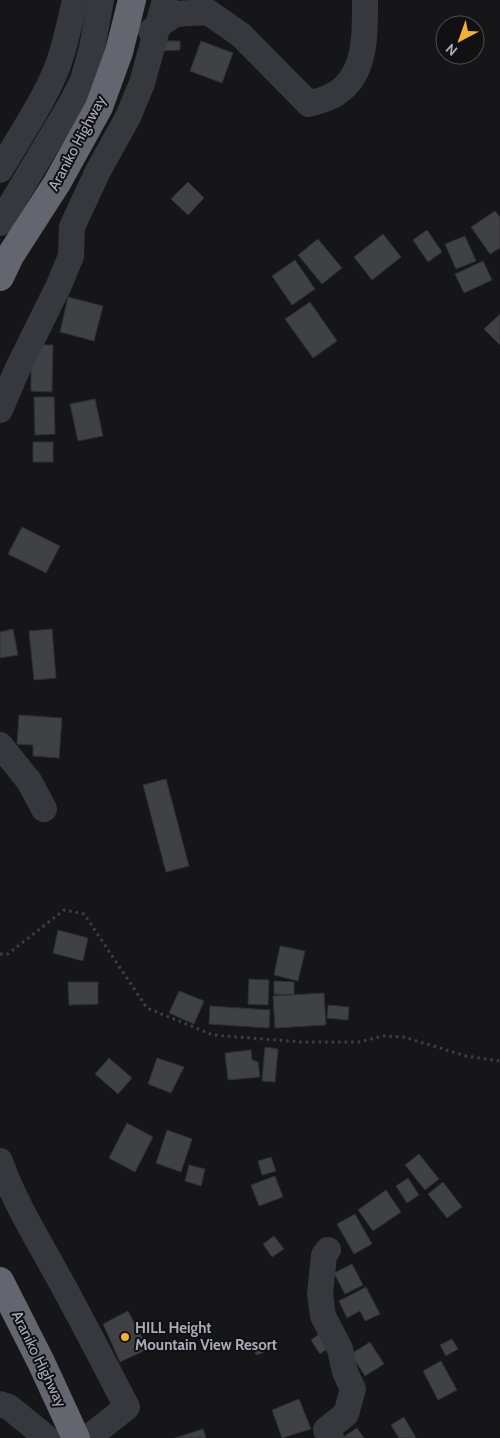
<svg xmlns="http://www.w3.org/2000/svg" width="500" height="1438" font-family="Cabin,sans-serif">
  <style>
    .building { fill: #404145; stroke: #303034 }
    .lines { fill: none; stroke-linecap: round; stroke-linejoin: round }
    .path { stroke: #3d3f44; stroke-width: 3; stroke-dasharray: 2.5 4; stroke-linecap: butt }
    .minor { stroke: #37383d; stroke-width: 26 }
    .highway { stroke: #63666e; stroke-width: 28 }
    .poi-dot { fill: #f2b134; stroke: #111113; stroke-width: 2 }
    .labels { text-anchor: middle; stroke-width: 4; stroke-linejoin: round; paint-order: stroke }
    .street-label { font-size: 15px; fill: #a8adb8; stroke: #111113 }
    .poi-label { font-size: 15px; font-weight: bold; fill: #a8adb8; stroke: #111113; text-anchor: start }
  </style>
  <rect width="100%" height="100%" fill="#161618"/>
  <g class="building">
    <path d="M160 41H180V50L160 51Z"/>
    <path d="M201 41 233 53 222 83 190 71Z"/>
    <path d="M188 182 204 198 188 215 171 199Z"/>
    <path d="M495 211 500 217V248L490 254 471 227Z"/>
    <path d="M427 230 442 252 428 262 413 240Z"/>
    <path d="M383 234 401 257 372 280 354 257Z"/>
    <path d="M465 236 476 261 456 269 445 244Z"/>
    <path d="M318 239 342 268 322 284 298 255Z"/>
    <path d="M295 260 315 289 292 305 272 276Z"/>
    <path d="M483 261 492 280 464 293 455 274Z"/>
    <path d="M68 297 103 306 94 341 60 332Z"/>
    <path d="M310 302 337 341 313 358 285 319Z"/>
    <path d="M500 314V345L484 329Z"/>
    <path d="M31 345H53L52 392 31 391Z"/>
    <path d="M34 397H54L55 434 35 435Z"/>
    <path d="M95 399 103 436 78 441 70 404Z"/>
    <rect x="33" y="442" width="20" height="20"/>
    <path d="M22 527 60 546 46 573 8 554Z"/>
    <path d="M13 629 18 655 0 658V632Z"/>
    <path d="M52 629 56 678 34 680 29 631Z"/>
    <path d="M19 715 62 718 59 758 33 756V745L17 744Z"/>
    <path d="M166 779 189 866 166 872 143 785Z"/>
    <path d="M58 930 88 938 83 961 53 953Z"/>
    <path d="M280 946 305 951 298 981 274 975Z"/>
    <path d="M249 979 269 980 268 1005 248 1004Z"/>
    <path d="M274 981 294 982V995L274 994Z"/>
    <path d="M68 982H98V1004L69 1005Z"/>
    <path d="M179 991 204 1001 194 1024 169 1013Z"/>
    <path d="M324 993 326 1025 275 1028 273 996Z"/>
    <path d="M328 1005 349 1007 348 1020 327 1018Z"/>
    <path d="M210 1006 270 1010 269 1028 209 1024Z"/>
    <path d="M265 1047 278 1049 275 1082 262 1081Z"/>
    <path d="M251 1050 252 1060 258 1062 260 1077 228 1080 225 1053Z"/>
    <path d="M109 1058 132 1078 118 1094 95 1074Z"/>
    <path d="M157 1058 184 1067 171 1093 148 1084Z"/>
    <path d="M127 1123 153 1137 135 1172 109 1158Z"/>
    <path d="M167 1130 192 1139 181 1172 156 1163Z"/>
    <path d="M419 1154 439 1179 425 1190 405 1165Z"/>
    <path d="M271 1157 276 1171 262 1175 258 1161Z"/>
    <path d="M189 1165 205 1169 201 1186 185 1181Z"/>
    <path d="M275 1176 283 1197 259 1206 251 1185Z"/>
    <path d="M408 1178 419 1195 407 1203 396 1186Z"/>
    <path d="M443 1182 462 1207 447 1218 428 1194Z"/>
    <path d="M386 1190 401 1212 373 1231 358 1210Z"/>
    <path d="M355 1214 372 1244 354 1254 337 1224Z"/>
    <path d="M274 1236 284 1249 272 1257 263 1244Z"/>
    <path d="M352 1264 363 1285 345 1294 334 1273Z"/>
    <path d="M366 1287 380 1314 365 1321 360 1311 347 1318 339 1301Z"/>
    <path d="M128 1311 148 1349 120 1362 103 1324Z"/>
    <path d="M322 1332 331 1346 320 1354 311 1340Z"/>
    <path d="M452 1339 458 1349 446 1356 440 1345Z"/>
    <path d="M370 1342 384 1364 365 1376 351 1354Z"/>
    <path d="M260 1343 263 1353 256 1355 253 1346Z"/>
    <path d="M441 1361 457 1390 438 1400 423 1371Z"/>
    <path d="M299 1399 311 1429 282 1438 272 1410Z"/>
    <path d="M404 1417 416 1438H399L391 1425Z"/>
    <path d="M357 1428 364 1438H342Z"/>
    <path d="M203 1429 206 1438H175Z"/>
  </g>
  <g class="lines">
    <path class="path" d="M0 954H8L64 910 84 914 147 1008 213 1035 300 1042H359L383 1036 404 1037 466 1056 500 1061"/>
    <g class="minor">
      <path d="M151 31 175 14 208 12 241 35 309 104C321 100 332 98 341 90 367 70 365 29 365 0"/>
      <path d="M0 170C20 136 42 104 57 68 65 46 70 23 75 0"/>
      <path d="M0 223 71 104 83 80 92 48 101 0"/>
      <path d="M0 410 18 368 59 285 71 256 72 227 98 171 128 117 142 83 165 0"/>
      <path d="M0 745 29 781 44 809"/>
      <path d="M0 1161C13 1199 35 1235 55 1271 80 1316 103 1361 127 1407L88 1438"/>
      <path d="M328 1250 324 1255 320 1294 323 1316 340 1349 345 1372 353 1389 346 1414 326 1430 331 1438"/>
      <path d="M0 1404 9 1407 47 1438"/>
    </g>
    <g class="highway">
      <path d="M0 277 10 256 57 183 99 107 119 52 132 0"/>
      <path d="M0 1281 41 1362 76 1438"/>
    </g>
  </g>
  <circle class="poi-dot" cx="125" cy="1337" r="5"/>
  <g class="labels">
    <g class="street-label">
      <text transform="translate(77 143) rotate(-62)" y="5">Araniko Highway</text>
      <text transform="translate(39 1359) rotate(64)" y="5">Araniko Highway</text>
    </g>
    <g class="poi-label">
      <text x="135" y="1333">HILL Height<tspan x="135" dy="17">Mountain View Resort</tspan></text>
    </g>
  </g>
  <g transform="translate(460 40) rotate(221)"><circle r="24" fill="#111113" stroke="#4d4f55"/>
  <path d="M0-4L9 19L0 12L-9 19Z" fill="#f2b134"/>
  <text y="-8" font-size="14" font-weight="bold" text-anchor="middle" fill="#a8adb8">N</text>
  </g>
</svg>
